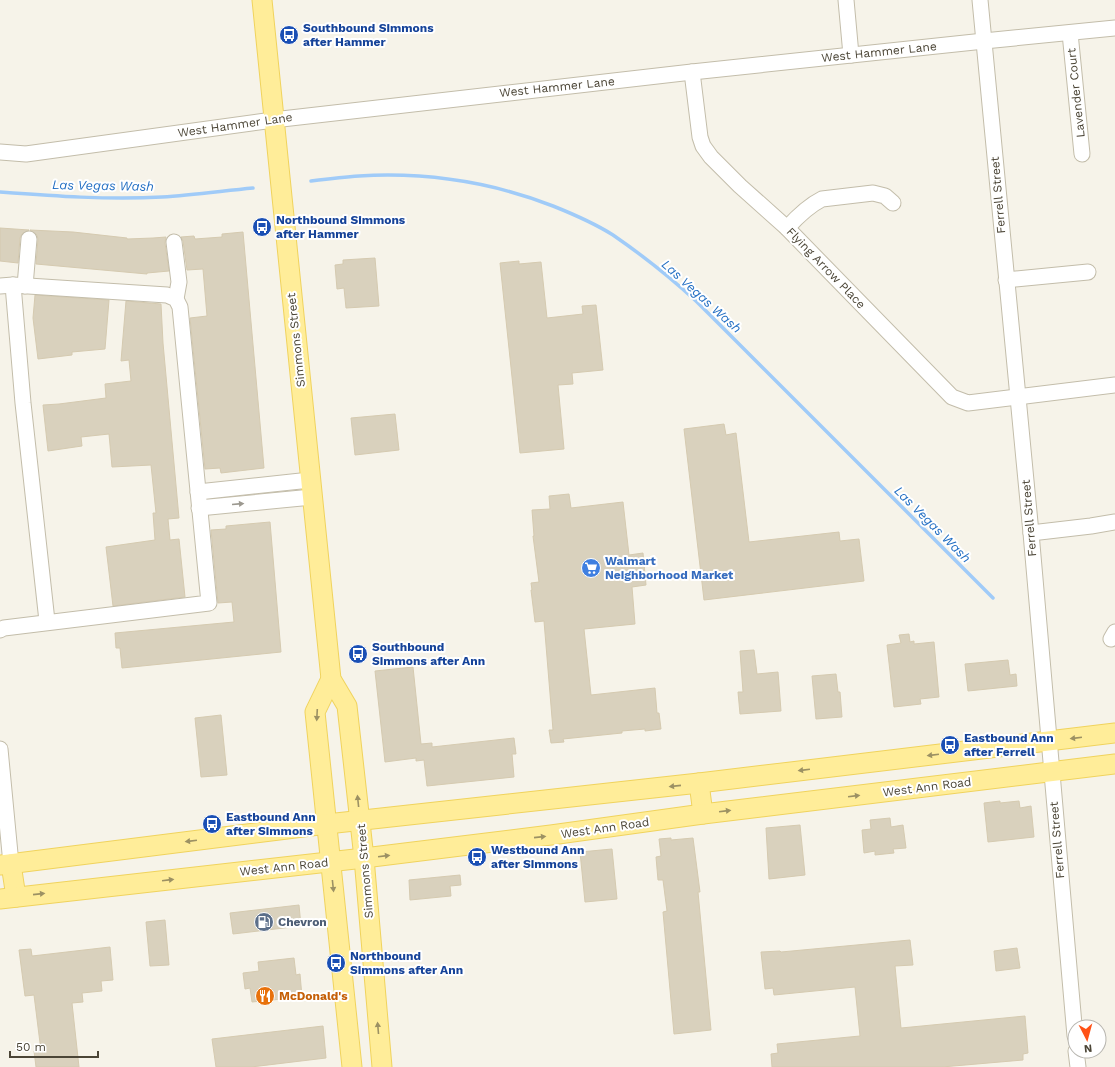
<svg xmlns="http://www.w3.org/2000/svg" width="1115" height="1067" font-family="'Work Sans',sans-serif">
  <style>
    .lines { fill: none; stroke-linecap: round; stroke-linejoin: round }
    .stream { stroke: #a0cbf8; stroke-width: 3.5 }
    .building { fill: #d9d1bd; stroke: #d5cab0 }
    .minor-casing { stroke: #c3bdaa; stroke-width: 17 }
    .major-casing { stroke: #f0d35d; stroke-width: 21 }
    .minor { stroke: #fff; stroke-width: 15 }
    .major { stroke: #ffed99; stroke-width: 19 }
    .oneway { fill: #9c9990 }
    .oneway2 { fill: #9c9163 }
    .labels { text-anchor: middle; stroke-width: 4; stroke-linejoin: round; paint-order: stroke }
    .transit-label { font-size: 12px; font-weight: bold; fill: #164399; stroke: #fff; text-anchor: start }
    .street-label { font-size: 12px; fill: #4b4536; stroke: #fff }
    .shop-label { font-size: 12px; font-weight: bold; fill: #366cbe; stroke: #fff; text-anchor: start }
    .service-label { font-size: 12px; font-weight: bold; fill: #4e5e75; stroke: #fff; text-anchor: start }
    .food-label { font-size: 12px; font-weight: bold; fill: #c56008; stroke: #fff; text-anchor: start }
    .water-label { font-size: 13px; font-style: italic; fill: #236fc3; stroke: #fff }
  </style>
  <rect width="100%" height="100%" fill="#f6f3e9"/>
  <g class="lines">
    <g class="stream">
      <path d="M311 181C327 179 343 177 359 176 425 172 491 182 553 206 573 214 594 223 613 235 642 255 670 277 696 301L993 598"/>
      <path d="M0 192C54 196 108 200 162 197 192 195 222 191 253 188"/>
    </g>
  </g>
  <g class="building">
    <path d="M0 228 29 230 22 234 20 238 18 263 0 261Z"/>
    <path d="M30 230 73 232 127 238V239L153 238 166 237 165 243 169 271 147 273V274L36 264 38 239 37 235Z"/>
    <path d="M243 232 264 468 221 473 220 468 205 469 190 318 207 316 203 269 187 270 183 241 181 237 194 236 195 239 222 237V234Z"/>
    <path d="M375 258 379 306 346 308 344 288 337 289 335 265 343 264V260Z"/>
    <path d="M519 261V264L541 262 547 318 583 314 582 306 596 305 603 370 572 373 573 384 558 385 564 449 520 453 500 263Z"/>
    <path d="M35 295 109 300 105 349 72 352V355L38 359 33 318Z"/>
    <path d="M126 301 161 304 163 343 179 518 168 519 170 540 179 539 185 597 113 606 106 547 155 540 153 513H156L151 465 112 467 109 434 81 437 82 446 48 451 43 405 59 404 106 398 105 384 131 381 129 360 121 361Z"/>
    <path d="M395 414 399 450 355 455 351 418Z"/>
    <path d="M724 424 726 435 736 433 749 542 839 532 840 541 859 539 864 581 704 600 684 429Z"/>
    <path d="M569 494 571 508 623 502 629 555 643 553 646 585 632 587 635 624 584 629 591 695 655 688 657 713H659L661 729 645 731V729L622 731V733L563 739 564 742 551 743 549 730H553L544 621 535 622 531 590H532L531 583 539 582 533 536H534L532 510 550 509 549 496Z"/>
    <path d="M270 522 281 652 122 668 120 648H116L115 633 234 622 232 602 218 603 211 530 226 529V526Z"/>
    <path d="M909 634 910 642 914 641V644L934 642 939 697 920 699 921 704 894 707 887 645 901 643 899 635Z"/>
    <path d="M754 650 757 674 778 672 781 711 740 714 738 692H743L740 651Z"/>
    <path d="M1008 660 1010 675 1016 674 1017 686 968 691 965 664Z"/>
    <path d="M413 667 421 744 432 743V747L514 738 516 754H512L514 777 427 786 424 760 416 761V758L385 762 375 671Z"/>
    <path d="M836 674 838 692H840L842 717 816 719 812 676Z"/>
    <path d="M221 715 227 775 201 777 195 718Z"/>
    <path d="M1000 801V803L1019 801 1020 808 1031 806 1034 837 988 842 984 803Z"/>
    <path d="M890 818 891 827 903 825 906 848 893 849 894 853 875 855V851L864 853 862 830 871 829 870 820Z"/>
    <path d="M800 825 805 875 769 879 766 828Z"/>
    <path d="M671 838V840L693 838 700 892H698L711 1030 674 1034 663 912 667 911 663 880H658L656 857 661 856 659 839Z"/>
    <path d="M612 849 617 899 585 902 580 852Z"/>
    <path d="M460 875 461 885 450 886 451 896 410 900 409 880Z"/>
    <path d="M299 905 301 926 233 934 230 913Z"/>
    <path d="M165 920 169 965 150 966 146 922Z"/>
    <path d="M910 940 913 965 895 966 901 1028 1025 1016 1028 1053 1023 1054V1060L942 1067H772L771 1054 778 1053 777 1044 860 1036 855 987 774 995 773 988 765 989 761 952 780 951 781 952Z"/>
    <path d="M110 947 113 980 101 981 102 991 82 993 83 1002 72 1003 79 1067H36L34 1051H41L34 995 25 996 19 950 31 949 32 956Z"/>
    <path d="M1017 948 1020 968 996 971 994 951Z"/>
    <path d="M294 958 296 975 300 974 302 997 252 1002 250 988 245 989 243 973 259 971 258 962Z"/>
    <path d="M323 1026 326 1058 251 1067H216L212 1039Z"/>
  </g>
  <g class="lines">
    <g class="minor-casing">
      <g id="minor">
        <path d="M846 0 851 55"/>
        <path d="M980 0 1031 533 1075 1036"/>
        <path d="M1070 33 1082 154"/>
        <path d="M692 72 700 137 703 146 711 157 740 186 787 228 952 397 968 403 1115 385"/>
        <path d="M0 152 26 154 273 120 692 72 984 41 1115 28"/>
        <path d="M787 228C797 217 808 206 822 199L873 193 885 196 893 203"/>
        <path d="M174 242 179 282 176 299"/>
        <path d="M1006 280 1088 272"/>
        <path d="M13 285 23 403 47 621"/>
        <path d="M0 286 13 285 167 295 176 299 180 307 209 603 4 628 0 630"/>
        <path d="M25 286 29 239"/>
        <path d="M198 492 310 480"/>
        <path d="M199 508 312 497"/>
        <path d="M1031 533 1091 526 1115 522"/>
        <path d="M1111 639 1115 632"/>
        <path d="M0 749 11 864"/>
        <path d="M1076 1051 1078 1067"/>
      </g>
    </g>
    <g class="major-casing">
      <g id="major">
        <path d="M262 0 331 679 347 706 364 858 382 1067"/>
        <path d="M331 679 315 712 352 1067"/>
        <path d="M699 783 703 814"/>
        <path d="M11 864 16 897"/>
        <path d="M0 865 327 824 699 783 1115 733"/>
        <path d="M0 899 364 858 551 835 703 814 1115 764"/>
      </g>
    </g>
    <use href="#minor" class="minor"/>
    <use href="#major" class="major"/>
  </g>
  <defs><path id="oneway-solid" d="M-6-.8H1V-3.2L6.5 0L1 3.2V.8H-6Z"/></defs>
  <use class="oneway" href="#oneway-solid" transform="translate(238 504) rotate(-5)"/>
  <g class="oneway2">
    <use href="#oneway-solid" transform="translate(317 715) rotate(93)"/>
    <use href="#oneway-solid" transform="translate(1076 738) rotate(173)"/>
    <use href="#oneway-solid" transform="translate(933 755) rotate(173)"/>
    <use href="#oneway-solid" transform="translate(804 770) rotate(173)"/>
    <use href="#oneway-solid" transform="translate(675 786) rotate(174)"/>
    <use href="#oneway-solid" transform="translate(854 796) rotate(-7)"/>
    <use href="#oneway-solid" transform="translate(358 801) rotate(-96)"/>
    <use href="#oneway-solid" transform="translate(725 811) rotate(-7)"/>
    <use href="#oneway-solid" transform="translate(540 837) rotate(-6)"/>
    <use href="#oneway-solid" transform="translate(191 841) rotate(173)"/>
    <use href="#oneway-solid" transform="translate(384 856) rotate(-7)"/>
    <use href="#oneway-solid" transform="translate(168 880) rotate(-7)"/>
    <use href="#oneway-solid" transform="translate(333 886) rotate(84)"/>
    <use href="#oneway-solid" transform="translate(39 894) rotate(-6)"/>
    <use href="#oneway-solid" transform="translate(378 1028) rotate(-95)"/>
  </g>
  <defs>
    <g id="bus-disc" transform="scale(1)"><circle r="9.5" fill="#1a4fb4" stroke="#fff"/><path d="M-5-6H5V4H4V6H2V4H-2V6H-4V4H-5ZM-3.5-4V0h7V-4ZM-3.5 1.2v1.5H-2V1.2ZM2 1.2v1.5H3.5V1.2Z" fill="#fff"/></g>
    <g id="supermarket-disc" transform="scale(1)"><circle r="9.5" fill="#3f7fe0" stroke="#fff"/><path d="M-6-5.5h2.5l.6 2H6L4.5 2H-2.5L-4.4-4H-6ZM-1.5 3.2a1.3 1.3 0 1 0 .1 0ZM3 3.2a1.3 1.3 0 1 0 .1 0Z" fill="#fff"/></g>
    <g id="fuel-disc" transform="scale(1)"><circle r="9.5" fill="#5c6f8a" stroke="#fff"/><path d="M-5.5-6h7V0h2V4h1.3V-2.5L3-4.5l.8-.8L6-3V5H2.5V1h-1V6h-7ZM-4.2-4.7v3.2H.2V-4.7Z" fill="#fff"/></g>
    <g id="restaurant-disc" transform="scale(1)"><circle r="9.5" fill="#e8710a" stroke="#fff"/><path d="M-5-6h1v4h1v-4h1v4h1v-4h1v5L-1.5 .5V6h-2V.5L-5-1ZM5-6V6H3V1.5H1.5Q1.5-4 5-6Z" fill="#fff"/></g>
  </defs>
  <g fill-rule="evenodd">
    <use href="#bus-disc" x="289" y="35"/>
    <use href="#bus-disc" x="262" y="227"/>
    <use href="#supermarket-disc" x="591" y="568"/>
    <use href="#bus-disc" x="358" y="654"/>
    <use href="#bus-disc" x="950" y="745"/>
    <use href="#bus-disc" x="212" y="824"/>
    <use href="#bus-disc" x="477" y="857"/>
    <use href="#fuel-disc" x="264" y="922"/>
    <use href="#bus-disc" x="336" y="963"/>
    <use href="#restaurant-disc" x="265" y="996"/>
  </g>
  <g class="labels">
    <g class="transit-label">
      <text x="303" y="32">Southbound Simmons<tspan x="303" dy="14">after Hammer</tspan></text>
      <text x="276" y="224">Northbound Simmons<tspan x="276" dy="14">after Hammer</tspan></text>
      <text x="372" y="651">Southbound<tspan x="372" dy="14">Simmons after Ann</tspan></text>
      <text x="964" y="742">Eastbound Ann<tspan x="964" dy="14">after Ferrell</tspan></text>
      <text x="226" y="821">Eastbound Ann<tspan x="226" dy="14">after Simmons</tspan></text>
      <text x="491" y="854">Westbound Ann<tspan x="491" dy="14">after Simmons</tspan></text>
      <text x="350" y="960">Northbound<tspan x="350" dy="14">Simmons after Ann</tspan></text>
    </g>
    <g class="street-label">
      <text transform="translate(879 52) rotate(-6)" y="4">West Hammer Lane</text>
      <text transform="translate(557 87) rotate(-6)" y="4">West Hammer Lane</text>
      <text transform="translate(1076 93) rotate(-96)" y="4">Lavender Court</text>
      <text transform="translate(235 125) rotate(-8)" y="4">West Hammer Lane</text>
      <text transform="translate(998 195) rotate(-95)" y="4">Ferrell Street</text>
      <text transform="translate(826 268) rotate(46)" y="4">Flying Arrow Place</text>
      <text transform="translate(296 340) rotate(-96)" y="4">Simmons Street</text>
      <text transform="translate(1029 518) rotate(-95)" y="4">Ferrell Street</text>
      <text transform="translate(927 787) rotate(-7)" y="4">West Ann Road</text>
      <text transform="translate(605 828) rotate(-8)" y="4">West Ann Road</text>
      <text transform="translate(1057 840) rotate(-95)" y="4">Ferrell Street</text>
      <text transform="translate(284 867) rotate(-6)" y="4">West Ann Road</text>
      <text transform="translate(365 871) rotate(-95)" y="4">Simmons Street</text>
    </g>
    <g class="shop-label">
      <text x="605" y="565">Walmart<tspan x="605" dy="14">Neighborhood Market</tspan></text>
    </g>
    <g class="service-label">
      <text x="278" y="926">Chevron</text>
    </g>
    <g class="food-label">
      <text x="279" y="1000">McDonald's</text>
    </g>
    <g class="water-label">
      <text transform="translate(103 185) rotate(1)" y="5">Las Vegas Wash</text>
      <text transform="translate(702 296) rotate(42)" y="5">Las Vegas Wash</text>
      <text transform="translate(933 524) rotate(45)" y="5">Las Vegas Wash</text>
    </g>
  </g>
  <g transform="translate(1087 1039) rotate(174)"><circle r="19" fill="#ffffff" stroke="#b7b5af"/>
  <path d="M0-3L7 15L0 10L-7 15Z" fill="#ff5217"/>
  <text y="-6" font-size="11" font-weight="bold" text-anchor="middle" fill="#4b4536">N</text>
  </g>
  <path d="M10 1051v6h88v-6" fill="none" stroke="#4b4536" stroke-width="2"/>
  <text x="16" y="1051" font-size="12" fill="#4b4536" stroke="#ffffff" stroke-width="3" paint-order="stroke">50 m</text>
</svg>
